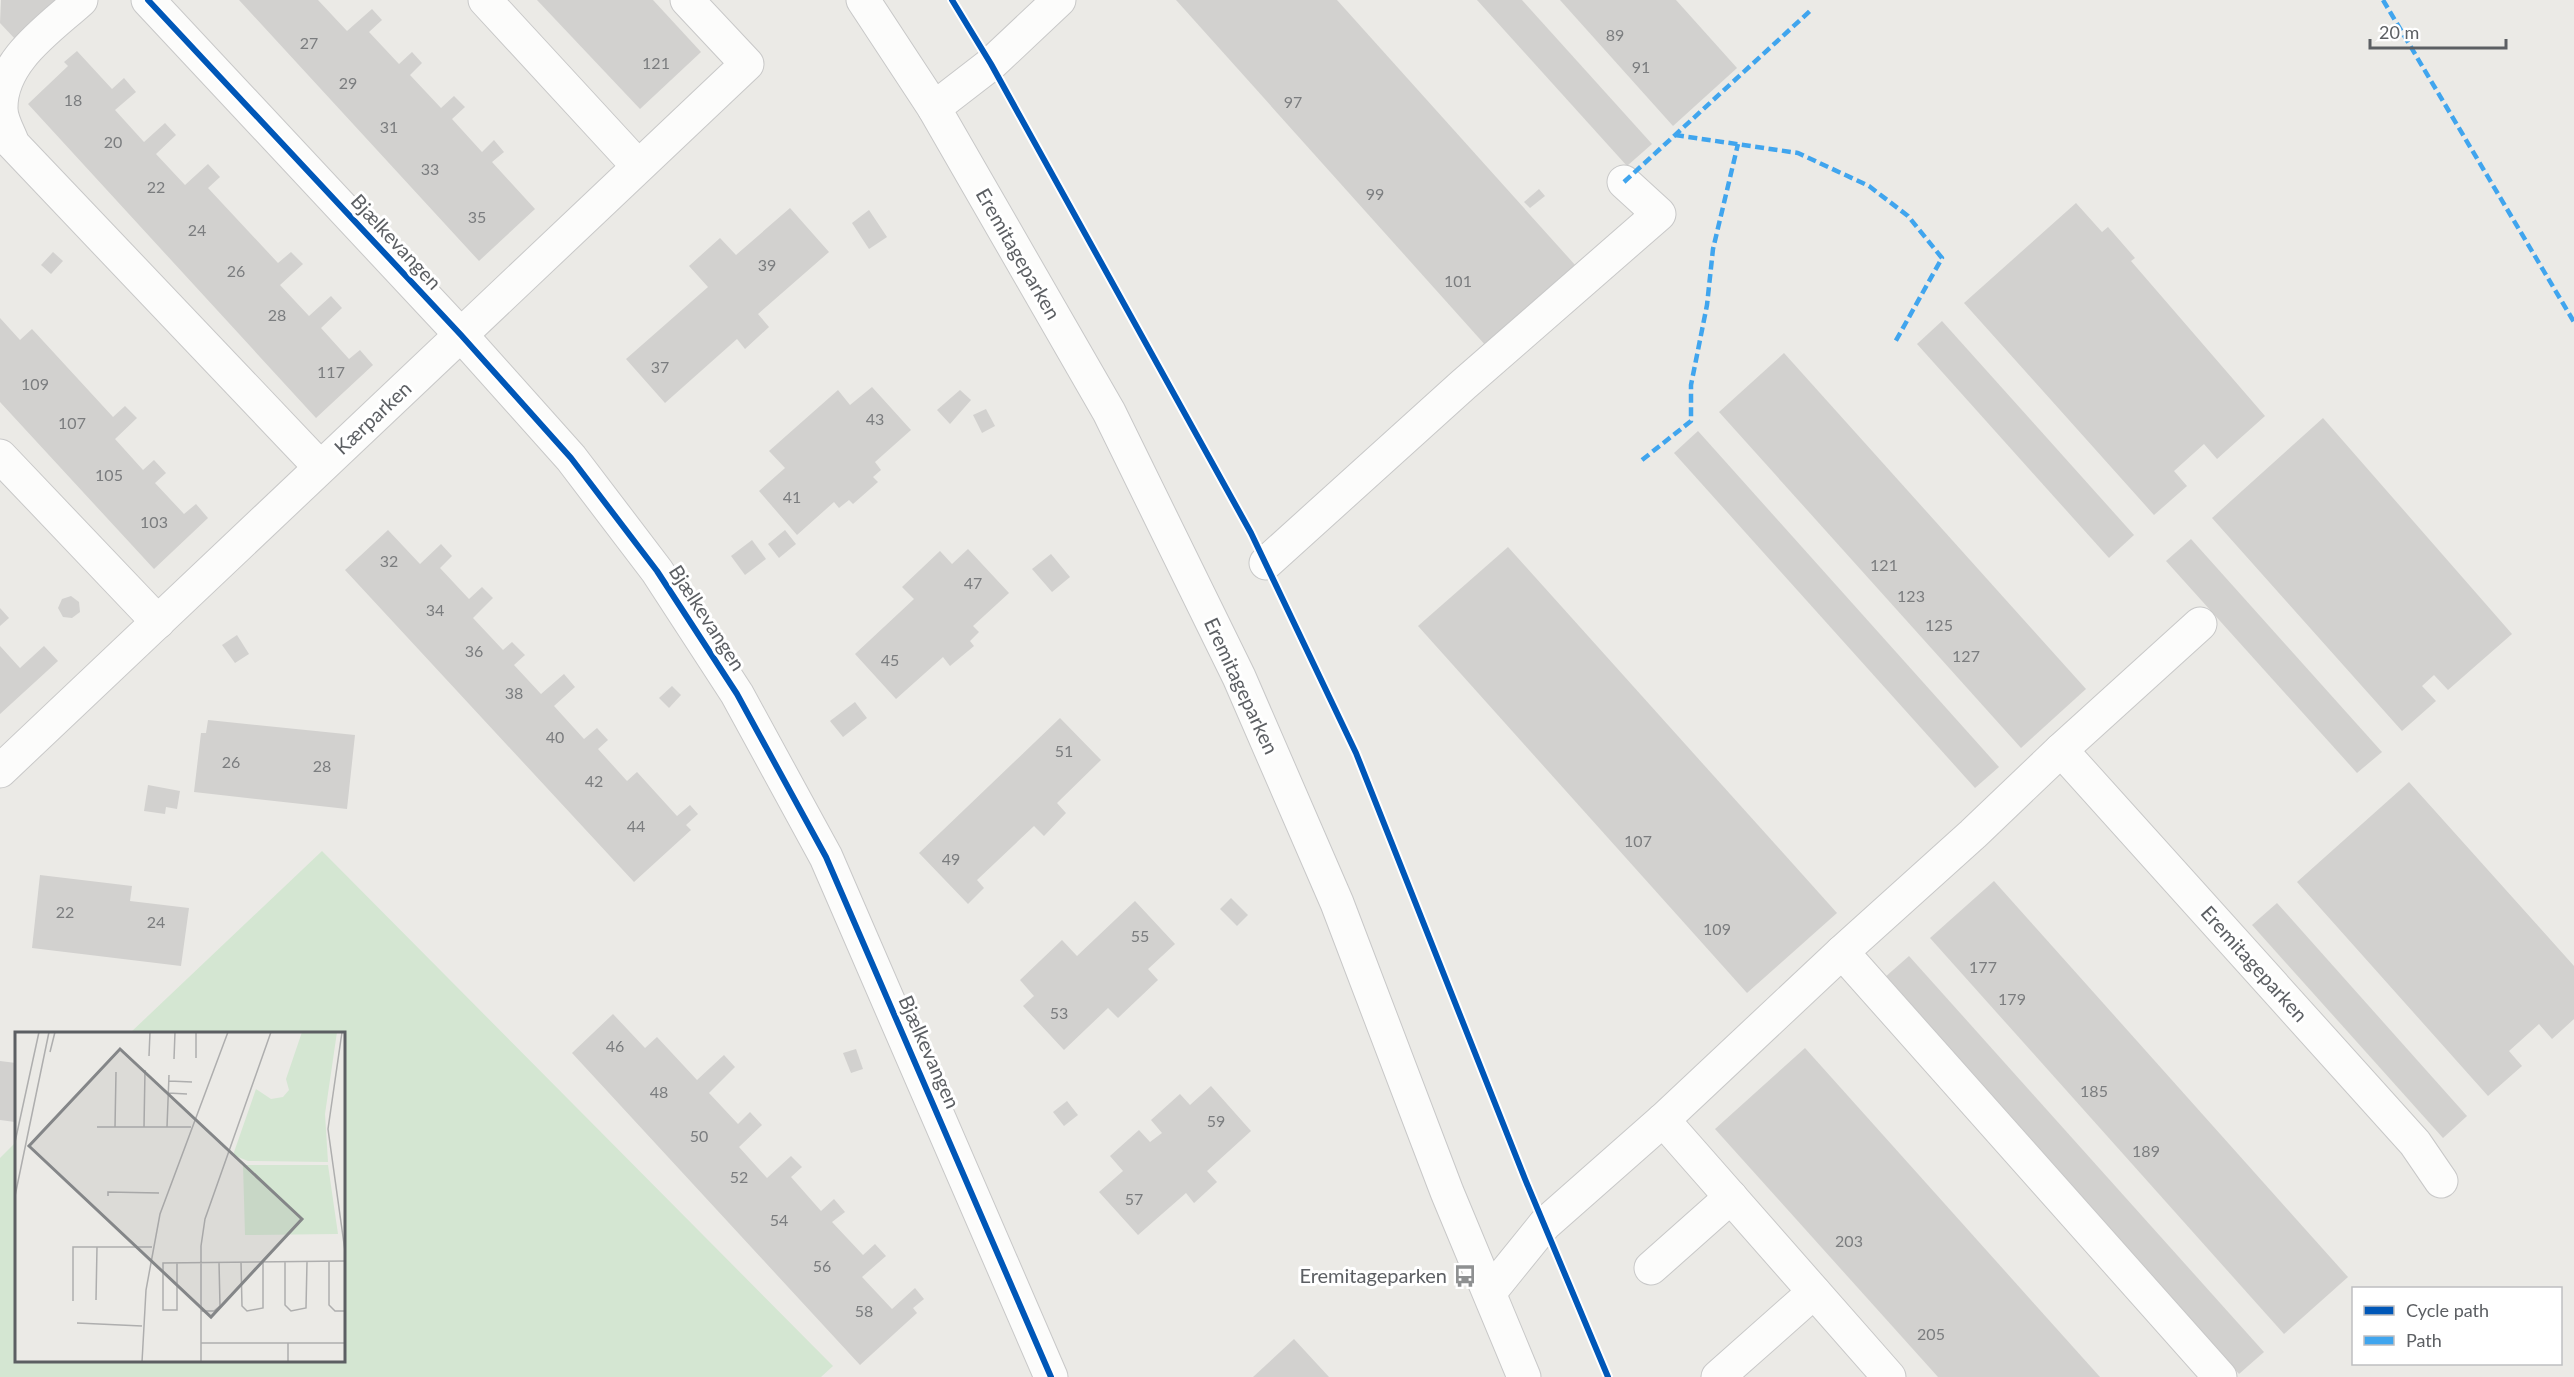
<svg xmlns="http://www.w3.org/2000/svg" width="2574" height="1377" font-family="Lato,sans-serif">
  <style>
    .green { fill: #d4e6d2 }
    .building { fill: #d2d1cf }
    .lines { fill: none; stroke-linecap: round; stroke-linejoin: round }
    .minor-casing { stroke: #c8c8c8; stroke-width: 35 }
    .minor { stroke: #fcfcfb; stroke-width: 33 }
    .quiet { stroke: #40a5ee; stroke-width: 4.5; stroke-dasharray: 9 4.5; stroke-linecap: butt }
    .cycleway-casing { stroke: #fff; stroke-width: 10 }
    .cycleway { stroke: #0057b8; stroke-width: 6 }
    .labels { text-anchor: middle; stroke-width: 6; stroke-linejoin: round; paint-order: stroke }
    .number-label { font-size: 16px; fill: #7b7d7f }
    .street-label { font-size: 20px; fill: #5c5f63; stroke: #fff }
    .poi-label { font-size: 20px; fill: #5c5f63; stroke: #fff; text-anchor: end }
    .inset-road { fill: none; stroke: #aeaeae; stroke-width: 1.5 }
    .view { fill: #848688; fill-opacity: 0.15; stroke: #848688; stroke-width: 3 }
    .inset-edge { fill: none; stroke: #5c5f63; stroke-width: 3 }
  </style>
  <rect width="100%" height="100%" fill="#ebeae6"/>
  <path class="green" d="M322 851 833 1366 821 1377H0V1158L16 1142V1360H344V1034L130 1033Z"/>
  <g class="building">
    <path d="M1 0H56L16 40 0 23Z"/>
    <path d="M239 0H318L347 31 372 9 382 20 369 32 399 64 412 52 422 63 410 75 441 108 454 96 465 107 452 119 482 152 494 140 504 152 492 162 535 209 479 261Z"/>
    <path d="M537 0H653L701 52 640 109Z"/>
    <path d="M1176 0H1337L1576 266 1487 347Z"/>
    <path d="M1477 0H1522L1652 144 1627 166Z"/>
    <path d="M1560 0H1676L1737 68 1673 126Z"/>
    <path d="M77 51 112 89 124 78 136 92 115 110 144 142 165 123 176 135 156 154 185 185 208 164 220 177 208 188 278 263 291 252 303 264 280 285 309 316 331 296 342 308 321 328 349 359 360 350 373 365 316 418 28 104 68 66 64 62Z"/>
    <path d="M1539 189 1545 196 1530 208 1524 202Z"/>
    <path d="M2076 203 2102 232 2108 227 2135 258 2131 261 2265 416 2217 459 2204 444 2174 471 2187 486 2154 515 1964 303Z"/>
    <path d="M790 208 829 252 758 314 769 327 745 349 737 339 665 403 626 359 708 287 689 266 720 238 736 255Z"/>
    <path d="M869 210 887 237 869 249 852 223Z"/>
    <path d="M53 252 63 261 51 274 41 265Z"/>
    <path d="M0 318 20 340 32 329 113 417 125 406 137 418 115 439 143 470 154 460 166 473 155 483 184 514 196 504 208 518 154 569 0 402Z"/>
    <path d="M1942 321 2134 535 2109 558 1917 344Z"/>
    <path d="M1784 353 2086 689 2021 748 1719 412Z"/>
    <path d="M872 387 911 430 875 462 881 470 873 477 878 482 853 504 849 500 839 508 834 502 797 535 759 491 785 468 769 451 838 390 850 405Z"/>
    <path d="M960 390 971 400 950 424 937 410Z"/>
    <path d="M986 409 995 426 982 433 973 415Z"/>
    <path d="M2323 418 2512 634 2448 690 2434 675 2422 686 2436 701 2402 731 2212 518Z"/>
    <path d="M1698 431 1999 767 1975 788 1674 453Z"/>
    <path d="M388 530 420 564 441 544 452 556 440 568 469 599 482 587 493 598 473 618 503 650 512 642 525 655 514 665 541 694 564 674 575 687 554 706 584 739 597 728 608 740 598 749 627 781 637 772 677 816 690 805 698 814 686 825 691 830 634 882 345 570Z"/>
    <path d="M785 530 796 544 779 558 768 544Z"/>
    <path d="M2191 539 2382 752 2357 773 2166 561Z"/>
    <path d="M752 540 766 559 745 575 731 556Z"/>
    <path d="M1508 547 1837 913 1747 993 1418 626Z"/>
    <path d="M968 549 1009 593 973 626 979 632 970 641 974 646 950 666 943 657 896 699 855 654 914 599 902 587 940 551 952 564Z"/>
    <path d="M1051 554 1070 577 1052 592 1032 569Z"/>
    <path d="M71 596 79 602 80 612 72 618 63 617 58 608 62 599Z"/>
    <path d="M0 608 9 618 0 626Z"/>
    <path d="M237 635 249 654 235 663 222 645Z"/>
    <path d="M0 646 20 668 44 646 58 661 0 714Z"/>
    <path d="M672 686 681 695 669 708 659 698Z"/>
    <path d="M855 702 867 718 843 737 830 721Z"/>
    <path d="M1060 718 1101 760 1057 803 1066 813 1044 836 1034 826 977 880 984 888 968 904 919 853Z"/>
    <path d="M208 720 355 735 347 809 194 792 201 733H206Z"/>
    <path d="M2409 782 2574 966V1019L2552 1039 2539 1024 2509 1051 2522 1066 2488 1096 2297 882Z"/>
    <path d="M148 785 180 791 177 809 166 807 165 814 144 811Z"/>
    <path d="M40 875 132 886 130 901 189 908 181 966 32 948Z"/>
    <path d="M1994 881 2348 1277 2284 1334 1930 938Z"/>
    <path d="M1231 898 1248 915 1237 926 1220 909Z"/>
    <path d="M1135 901 1175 944 1148 969 1158 980 1118 1018 1108 1008 1064 1050 1023 1006 1034 996 1020 980 1062 940 1077 956Z"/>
    <path d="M2277 903 2467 1116 2443 1138 2252 925Z"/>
    <path d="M1909 956 2264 1352 2239 1374 1884 978Z"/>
    <path d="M613 1014 645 1048 657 1037 697 1080 724 1055 735 1067 709 1093 738 1124 750 1112 762 1125 739 1147 767 1178 791 1156 802 1167 791 1177 821 1211 834 1199 845 1212 832 1222 863 1255 875 1244 886 1256 862 1277 892 1309 915 1288 924 1299 913 1308 917 1313 860 1365 572 1053Z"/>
    <path d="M1805 1048 2100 1377H1938L1715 1129Z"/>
    <path d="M856 1049 863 1069 851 1073 843 1053Z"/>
    <path d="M0 1061 16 1063 15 1122 0 1120Z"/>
    <path d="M1211 1086 1251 1131 1207 1171 1217 1182 1194 1203 1186 1193 1138 1235 1099 1192 1123 1171 1110 1156 1139 1130 1150 1142 1162 1133 1151 1120 1180 1094 1190 1105Z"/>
    <path d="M1067 1101 1078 1115 1064 1126 1053 1112Z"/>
    <path d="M1294 1339 1329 1377H1253Z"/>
  </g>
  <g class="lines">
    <g class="minor-casing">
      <g id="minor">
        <path d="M81 0C49 29 0 61 1 109 1 120 9 133 13 144L320 467"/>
        <path d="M148 0 461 335 571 458 657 571 737 694 826 857 1051 1377"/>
        <path d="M485 0 638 166"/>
        <path d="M863 0 934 108 1109 412 1239 677 1337 903 1447 1192 1524 1377"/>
        <path d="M934 108 991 64 1059 0"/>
        <path d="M0 456 158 622"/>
        <path d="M1266 563 1463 385 1659 214 1624 182"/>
        <path d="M2061 750 2415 1143 2441 1181"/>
        <path d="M0 771 747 64 687 0"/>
        <path d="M1842 952 2220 1377"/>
        <path d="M1663 1120 1889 1377"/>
        <path d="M1651 1268 1731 1197"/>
        <path d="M1490 1292 1545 1224 1663 1120 1842 952 1973 834 2061 750 2200 624"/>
        <path d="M1718 1377 1814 1292"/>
      </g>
    </g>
    <use href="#minor" class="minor"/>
    <g class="quiet">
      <path d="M2383 0 2574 322"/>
      <path d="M1675 135 1798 153 1869 186 1908 216 1942 258 1894 344"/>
      <path d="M1624 182 1810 11"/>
      <path d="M1642 460 1691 421V385L1707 305 1713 249 1738 144"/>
    </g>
    <g class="cycleway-casing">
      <g id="cycleway">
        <path d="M148 0 461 335 571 458 657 571 737 694 826 857 1051 1377"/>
        <path d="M952 0 991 64 1251 533 1356 753 1525 1179 1608 1377"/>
      </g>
    </g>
    <use href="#cycleway" class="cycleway"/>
  </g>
  <defs>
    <g id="bus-bare" transform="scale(1.8)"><path d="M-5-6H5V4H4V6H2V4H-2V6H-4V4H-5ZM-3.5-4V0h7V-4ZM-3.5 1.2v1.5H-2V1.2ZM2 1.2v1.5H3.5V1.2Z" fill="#8e9091" stroke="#fff" stroke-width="2.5" paint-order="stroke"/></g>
  </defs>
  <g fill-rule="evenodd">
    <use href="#bus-bare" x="1465" y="1276"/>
  </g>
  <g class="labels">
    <g class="number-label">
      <text x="1615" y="41">89</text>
      <text x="309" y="49">27</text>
      <text x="656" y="69">121</text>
      <text x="1641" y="73">91</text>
      <text x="348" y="89">29</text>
      <text x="73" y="106">18</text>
      <text x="1293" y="108">97</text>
      <text x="389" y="133">31</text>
      <text x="113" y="148">20</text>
      <text x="430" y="175">33</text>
      <text x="156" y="193">22</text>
      <text x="1375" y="200">99</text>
      <text x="477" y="223">35</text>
      <text x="197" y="236">24</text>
      <text x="767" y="271">39</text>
      <text x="236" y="277">26</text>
      <text x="1458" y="287">101</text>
      <text x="277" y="321">28</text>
      <text x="660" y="373">37</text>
      <text x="331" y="378">117</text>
      <text x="35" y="390">109</text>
      <text x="875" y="425">43</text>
      <text x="72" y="429">107</text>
      <text x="109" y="481">105</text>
      <text x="792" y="503">41</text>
      <text x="154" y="528">103</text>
      <text x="389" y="567">32</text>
      <text x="1884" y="571">121</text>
      <text x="973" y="589">47</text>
      <text x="1911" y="602">123</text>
      <text x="435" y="616">34</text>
      <text x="1939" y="631">125</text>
      <text x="474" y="657">36</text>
      <text x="1966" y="662">127</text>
      <text x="890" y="666">45</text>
      <text x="514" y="699">38</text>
      <text x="555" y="743">40</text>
      <text x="1064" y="757">51</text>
      <text x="231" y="768">26</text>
      <text x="322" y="772">28</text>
      <text x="594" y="787">42</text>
      <text x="636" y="832">44</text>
      <text x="1638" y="847">107</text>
      <text x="951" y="865">49</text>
      <text x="65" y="918">22</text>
      <text x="156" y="928">24</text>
      <text x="1717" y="935">109</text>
      <text x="1140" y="942">55</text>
      <text x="1983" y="973">177</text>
      <text x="2012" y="1005">179</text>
      <text x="1059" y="1019">53</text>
      <text x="615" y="1052">46</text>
      <text x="2094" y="1097">185</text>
      <text x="659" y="1098">48</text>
      <text x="1216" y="1127">59</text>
      <text x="699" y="1142">50</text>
      <text x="2146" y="1157">189</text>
      <text x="739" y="1183">52</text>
      <text x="1134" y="1205">57</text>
      <text x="779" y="1226">54</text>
      <text x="1849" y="1247">203</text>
      <text x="822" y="1272">56</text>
      <text x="864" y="1317">58</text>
      <text x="1931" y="1340">205</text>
    </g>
    <g class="street-label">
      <text transform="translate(396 242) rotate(47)" y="7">Bjælkevangen</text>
      <text transform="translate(1018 254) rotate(60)" y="7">Eremitageparken</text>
      <text transform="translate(373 418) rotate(-43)" y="7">Kærparken</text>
      <text transform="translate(707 618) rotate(57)" y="7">Bjælkevangen</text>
      <text transform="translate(1241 686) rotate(65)" y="7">Eremitageparken</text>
      <text transform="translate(2254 964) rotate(48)" y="7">Eremitageparken</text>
      <text transform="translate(929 1052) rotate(66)" y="7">Bjælkevangen</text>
    </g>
    <g class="poi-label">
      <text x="1447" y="1283">Eremitageparken</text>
    </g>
  </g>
  <g transform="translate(15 1032)">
    <rect width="330" height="330" fill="#ebeae6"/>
    <path d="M287 0H322L310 82 313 130 233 129 218 123 241 57 256 67 268 65 274 58 271 47ZM228 133H313L323 202 230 203Z" fill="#d4e6d2"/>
    <path class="inset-road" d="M327 0 313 97 330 219M35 20 40 0M134 24 135 0M181 26V0M159 27 160 0M154 49 177 50M153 61 172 62M82 95H176M100 95 101 40M129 95 130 38M152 95 154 43M0 110 24 0M0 164 34 0M93 164V160L144 161M226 230 227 274 232 279 248 276V230M270 230V273L276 279 291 276 292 230M314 230V273L320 279H330M162 231V278H148V231L330 229M81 268 82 215M58 269V215H137M186 279H199L205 274 204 230M62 291 127 294M186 311H330M273 311V330M127 330 131 258 145 182 213 0M186 330V214L190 187 256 0"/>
    <path class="view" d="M105 17 287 187 196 285 14 114Z"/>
    <rect width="330" height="330" class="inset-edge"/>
  </g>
  <rect x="2352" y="1287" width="210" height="78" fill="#ffffff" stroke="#bebfc1" stroke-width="1.5"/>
  <rect x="2364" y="1306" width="30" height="9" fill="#0057b8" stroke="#bebfc1" stroke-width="1.5"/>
  <text x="2406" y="1317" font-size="18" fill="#5c5f63">Cycle path</text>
  <rect x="2364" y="1336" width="30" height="9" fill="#40a5ee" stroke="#bebfc1" stroke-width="1.5"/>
  <text x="2406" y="1347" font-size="18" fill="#5c5f63">Path</text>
  <path d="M2370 39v9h136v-9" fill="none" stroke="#5c5f63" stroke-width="3"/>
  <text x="2379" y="39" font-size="18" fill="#5c5f63" stroke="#ffffff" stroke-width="4.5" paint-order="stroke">20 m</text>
</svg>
